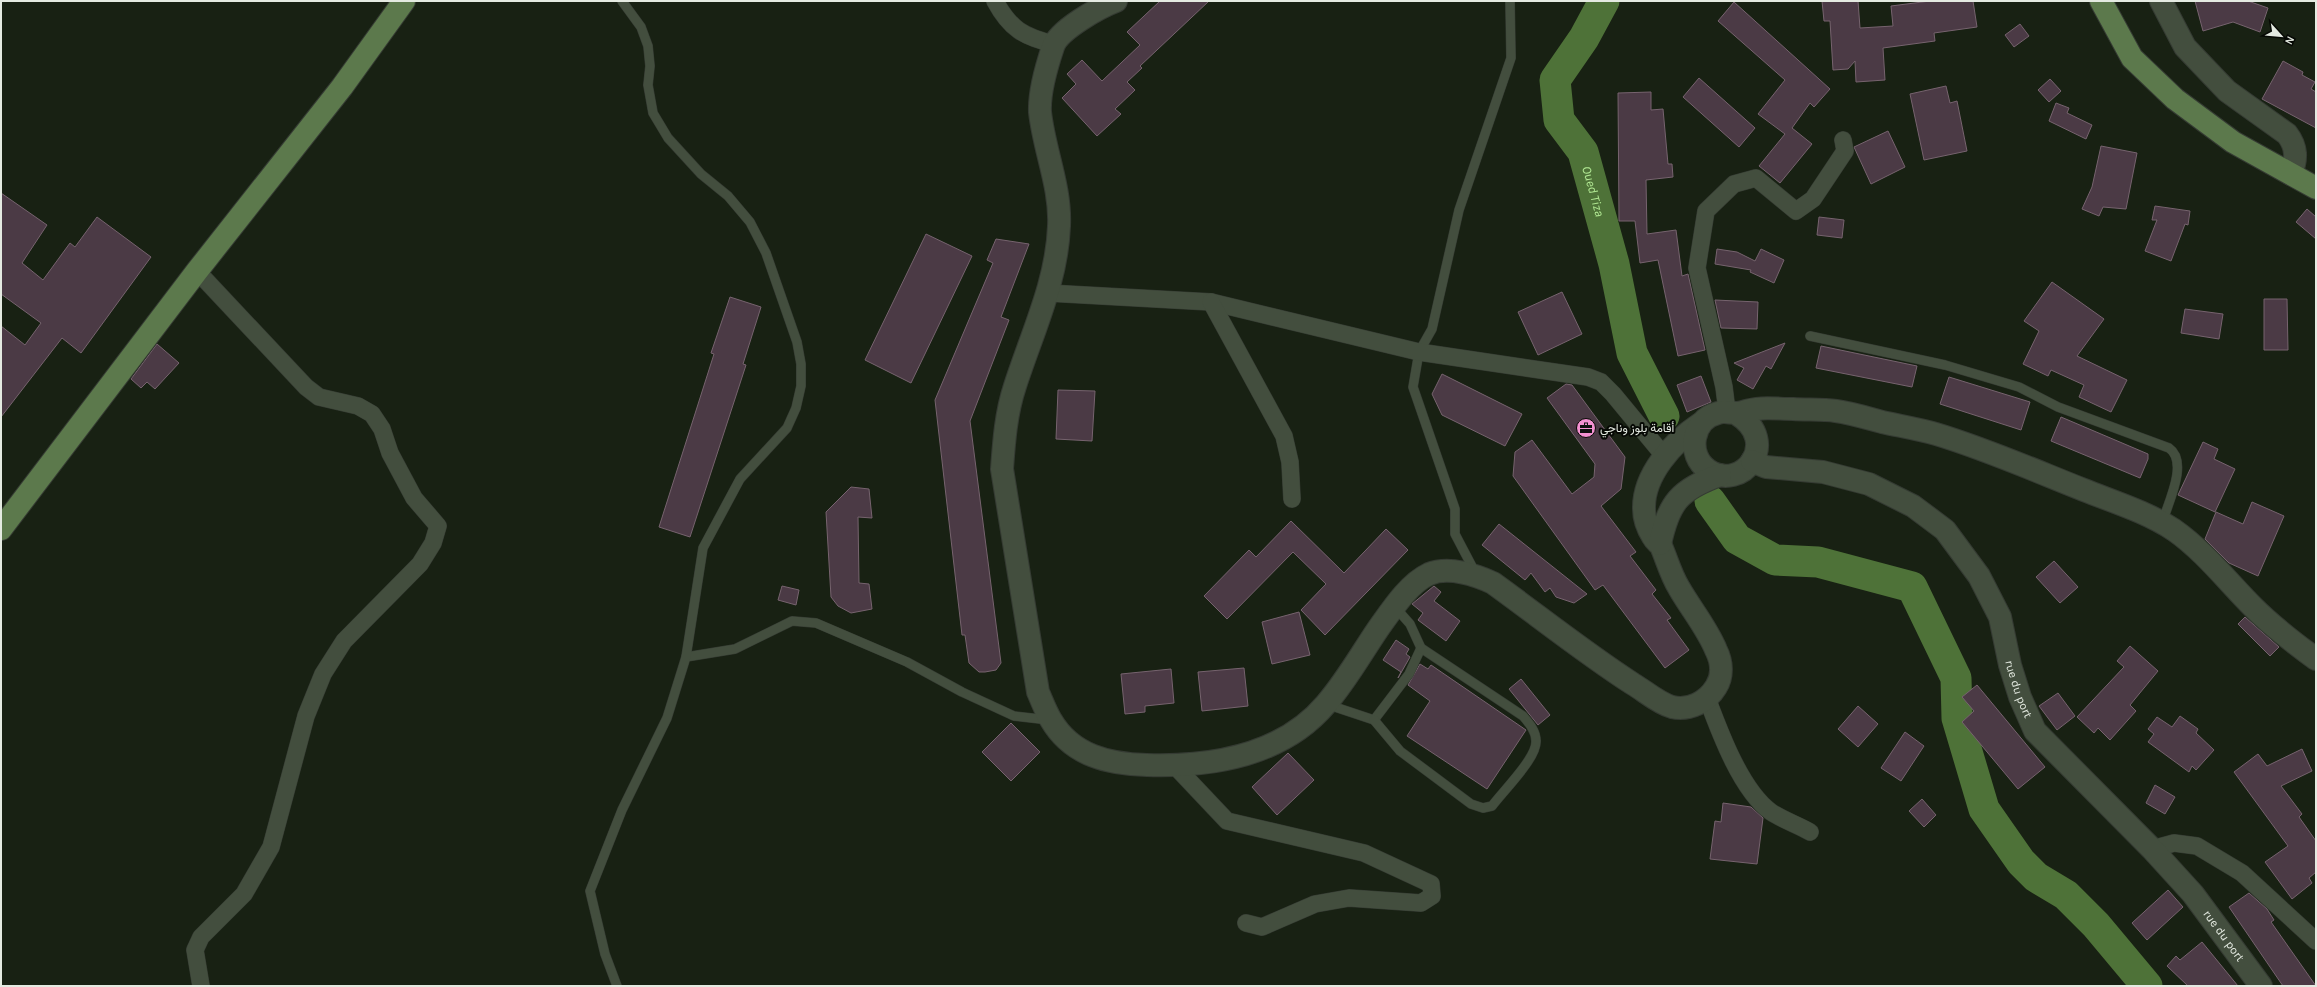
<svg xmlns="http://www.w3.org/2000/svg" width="2317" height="987" font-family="Karla,Vazirmatn,sans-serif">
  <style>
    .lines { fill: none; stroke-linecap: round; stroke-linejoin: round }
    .river { stroke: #4e7238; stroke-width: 31 }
    .building { fill: #4b3a45; stroke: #76636e }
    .lane-casing { stroke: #353b33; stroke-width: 10 }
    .street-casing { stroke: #353b33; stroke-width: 18 }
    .secondary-casing { stroke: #353b33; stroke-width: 24 }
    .primary-casing { stroke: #353b33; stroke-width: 24 }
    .lane { stroke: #434e3e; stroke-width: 9 }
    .street { stroke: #434e3e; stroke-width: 17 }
    .secondary { stroke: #434e3e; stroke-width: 22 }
    .primary { stroke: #5c794c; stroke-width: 22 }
    .labels { text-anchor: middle; stroke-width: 4; stroke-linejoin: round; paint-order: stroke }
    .poi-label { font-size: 12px; fill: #e4eae1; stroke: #060904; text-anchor: start }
    .street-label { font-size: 12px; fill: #e4eae1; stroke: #060904 }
    .water-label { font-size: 13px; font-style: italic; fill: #b1e893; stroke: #060904 }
  </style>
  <rect width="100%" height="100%" fill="#182113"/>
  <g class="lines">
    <g class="river">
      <path id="s1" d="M1604 1 1584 38 1555 80 1559 120 1583 152 1614 264 1632 353 1664 416"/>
      <path d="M1710 501 1737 539 1775 560 1818 562 1912 587 1956 678 1957 718 1984 809 2021 862 2036 877 2066 895 2096 925 2147 986"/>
    </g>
  </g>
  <g class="building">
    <path d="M1160 1H1209L1140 66 1142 68 1127 82 1135 90 1115 109 1121 114 1097 136 1062 98 1076 84 1067 74 1082 60 1102 81 1140 45 1127 32Z"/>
    <path d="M1822 1H1858L1860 28 1893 26 1891 6 1930 1H1973L1977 27 1934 33 1935 41 1883 48 1885 80 1856 82 1855 61 1848 69 1833 70 1830 21H1824Z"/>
    <path d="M2195 1H2248L2268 8 2260 32 2233 22 2203 31Z"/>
    <path d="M1734 2 1830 89 1814 107 1810 103 1792 128 1812 144 1780 183 1759 166 1785 134 1758 114 1785 80 1718 21Z"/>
    <path d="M2020 24 2029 36 2014 47 2005 35Z"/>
    <path d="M2283 61 2303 72 2302 75 2315 82 2311 89 2316 92V128L2262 99Z"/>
    <path d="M1699 78 1755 128 1739 147 1683 97Z"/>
    <path d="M2050 79 2061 91 2049 102 2038 90Z"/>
    <path d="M1946 86 1950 103 1957 101 1967 151 1924 160 1910 94Z"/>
    <path d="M1651 92V110L1663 109 1668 164H1672L1673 177 1646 180 1647 234 1676 230 1682 276 1688 274 1705 350 1678 356 1658 260 1640 263 1635 221H1619L1618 93Z"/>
    <path d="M2056 103 2069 108 2067 113 2092 125 2086 139 2049 121Z"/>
    <path d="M1888 131 1905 167 1871 184 1854 147Z"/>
    <path d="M2101 146 2137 153 2126 209 2103 207 2099 216 2082 209 2092 187Z"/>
    <path d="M1 193 47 225 22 263 43 280 70 243 75 247 97 217 151 257 81 353 62 338 1 417V326L25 345 41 323 1 294Z"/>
    <path d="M2155 206 2190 211 2188 225 2185 224 2171 261 2145 251 2157 220H2152Z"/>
    <path d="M2307 209 2316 217V239L2296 222Z"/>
    <path d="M1819 217 1844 220 1842 238 1817 235Z"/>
    <path d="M926 234 972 256 911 383 865 360Z"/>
    <path d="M996 239 1029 244 1001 317 1009 320 970 421 1001 663 996 670 985 672H979L969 663 965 635H962L935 400 993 263 987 260Z"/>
    <path d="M1717 249 1737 252 1755 261 1761 249 1784 260 1774 283 1750 272 1751 270 1715 264Z"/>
    <path d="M2052 282 2104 319 2077 356 2127 380 2111 412 2079 397 2084 385 2051 370 2048 376 2023 364 2039 331 2024 321Z"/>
    <path d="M1562 292 1582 334 1538 355 1518 312Z"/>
    <path d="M730 297 761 307 743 364 746 365 690 537 659 527 714 354 711 353Z"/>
    <path d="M2264 299H2287L2288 350H2264Z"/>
    <path d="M1715 300 1758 302 1757 329 1721 328Z"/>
    <path d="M2185 309 2223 314 2219 339 2181 333Z"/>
    <path d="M1785 343 1771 369 1766 366 1753 389 1737 380 1744 368 1734 363Z"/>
    <path d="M157 344 179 363 155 389 147 382 141 388 131 379Z"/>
    <path d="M1821 346 1917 366 1912 387 1816 368Z"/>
    <path d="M1442 374 1522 414 1505 446 1442 415 1432 394Z"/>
    <path d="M1701 376 1711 402 1687 412 1677 385Z"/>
    <path d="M1949 377 2030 402 2021 430 1940 404Z"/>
    <path d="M1566 384 1572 385 1625 457 1621 489 1601 506 1636 552 1630 556 1656 590 1652 594 1671 618 1667 620 1689 650 1665 668 1603 585 1595 590 1513 476 1515 452 1532 440 1572 494 1594 477 1595 464 1547 398Z"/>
    <path d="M1058 390 1095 391 1092 441 1056 439Z"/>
    <path d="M2061 417 2148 454V459L2140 478 2051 441Z"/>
    <path d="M2203 442 2218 449 2214 459 2235 469 2215 512 2178 495Z"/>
    <path d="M851 487 869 489 872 518 858 517 859 583 869 584 872 609 851 613 838 606 831 597 826 512Z"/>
    <path d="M2252 502 2284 516 2258 576 2229 563 2205 539 2216 512 2243 524Z"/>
    <path d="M1291 521 1344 573 1386 529 1408 550 1325 635 1301 610 1326 584 1293 552 1227 619 1204 596 1249 550 1256 557Z"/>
    <path d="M1499 524 1587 594 1574 603 1556 597 1550 588 1545 592 1531 573 1525 580 1482 545Z"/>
    <path d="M2054 561 2078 587 2060 603 2036 577Z"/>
    <path d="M782 586 799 590 796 605 778 600Z"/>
    <path d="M1434 586 1441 592 1434 601 1460 621 1446 641 1418 620 1423 613 1412 604Z"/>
    <path d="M1299 612 1310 655 1272 664 1262 622Z"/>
    <path d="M2245 617 2279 647 2270 656 2238 624Z"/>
    <path d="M1396 640 1409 649 1406 654 1410 657 1398 678 1401 672 1383 660Z"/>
    <path d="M2130 646 2158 671 2130 705 2136 711 2110 740 2098 728 2094 733 2077 717 2124 667 2117 661Z"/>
    <path d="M1420 664 1428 669 1431 665 1526 730 1487 789 1407 736 1430 701 1408 685Z"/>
    <path d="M1244 668 1248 706 1202 711 1198 672Z"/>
    <path d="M1171 669 1174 703 1145 706V712L1125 714 1121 674Z"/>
    <path d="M1521 679 1550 715 1538 725 1509 689Z"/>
    <path d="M1977 685 2045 767 2018 789 1962 722 1974 711 1962 697Z"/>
    <path d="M2058 693 2075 716 2057 730 2039 706Z"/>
    <path d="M1858 706 1878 724 1858 747 1838 729Z"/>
    <path d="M2180 716 2198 729 2196 733 2214 750 2196 770 2192 766 2189 772 2148 742 2154 734 2148 729 2157 717 2172 727Z"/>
    <path d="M1011 723 1040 752 1011 781 982 752Z"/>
    <path d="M1905 732 1924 746 1901 781 1881 768Z"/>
    <path d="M2302 749 2312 771 2281 786 2302 814 2299 817 2316 841V872L2309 878 2312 883 2292 899 2265 862 2288 846 2234 772 2258 754 2267 766Z"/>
    <path d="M1288 753 1314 780 1277 815 1252 787Z"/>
    <path d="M2155 785 2175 797 2165 814 2146 803Z"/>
    <path d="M1922 799 1936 815 1924 827 1909 811Z"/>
    <path d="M1723 803 1751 807 1763 818 1757 864 1710 859 1715 821 1721 822Z"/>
    <path d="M2168 890 2183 907 2147 940 2132 923Z"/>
    <path d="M2249 893 2267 909 2274 920 2271 922 2316 986H2283L2229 907Z"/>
    <path d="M2202 942 2238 986H2188L2167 966 2176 956 2180 960Z"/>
  </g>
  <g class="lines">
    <g class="lane-casing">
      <g id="lane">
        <path d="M1810 336 1945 365 2019 387 2058 407 2169 448C2189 462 2168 503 2162 523"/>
        <path d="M1476 574 1455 534V509L1413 387 1419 352 1432 329 1459 210 1511 58 1510 1"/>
        <path d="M686 657 735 649 792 621 816 623 907 662 962 692 1014 716 1049 720"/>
        <path d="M1326 704 1374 720 1409 674 1421 648 1410 624 1395 607"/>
        <path d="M1374 720 1400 751 1471 804 1483 808 1492 806C1503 791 1537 758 1536 741 1536 731 1529 723 1523 716L1421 648"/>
        <path d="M617 986 605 954 590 891 622 810 667 718 686 657 703 548 740 479 787 428 796 408 801 386V364L797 342 766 253 750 222 728 196 701 174 668 138 653 113 648 85 650 66 648 46 641 27 622 1"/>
      </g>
    </g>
    <g class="street-casing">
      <g id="street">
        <path d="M995 1C1010 29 1024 37 1054 44"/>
        <path d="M197 271 306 387 319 397 358 406 372 414 382 429 390 453 414 498 438 526 433 543 420 564 344 641 323 674 306 716 271 847 244 894 201 937 195 950 201 986"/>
        <path d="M1048 293 1211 302 1419 352 1588 377 1601 382 1613 394 1665 457"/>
        <path d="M1211 302 1284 436 1290 462 1292 499"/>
        <path d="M1727 411 1724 387 1697 268 1706 211 1734 184 1756 178 1796 211 1813 199 1845 151 1843 140"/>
        <path d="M1707 698C1720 733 1741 790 1771 812 1783 820 1798 825 1810 832"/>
        <path d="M1175 766 1227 821 1364 853 1431 884 1432 896 1421 903 1349 898 1315 904 1262 927 1246 923"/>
        <path d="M2152 849 2174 843 2197 846 2242 873 2316 941"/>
      </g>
    </g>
    <g class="secondary-casing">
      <g id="secondary">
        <path d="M1116 1C1100 7 1058 30 1053 47 1047 65 1039 93 1040 112 1044 150 1061 187 1059 226 1057 282 1032 333 1015 386 1006 413 1004 441 1002 469L1038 692C1042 701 1046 712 1051 720 1072 756 1109 764 1147 765 1212 767 1282 756 1326 704 1346 681 1361 654 1378 629 1391 611 1408 584 1429 574 1449 566 1476 575 1493 583 1540 617 1585 653 1633 684 1645 691 1658 703 1672 707 1689 711 1707 702 1716 687 1723 676 1722 662 1716 650 1707 628 1691 609 1679 588 1671 575 1667 560 1661 546 1659 543 1655 541 1653 537 1648 529 1644 519 1644 509 1643 475 1673 442 1700 424"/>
        <path d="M2161 1 2185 47 2227 91 2287 134C2297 147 2297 159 2291 174"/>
        <path d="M1737 414C1782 442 1742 493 1708 470 1686 455 1692 419 1718 413 1726 410 1734 415 1743 412 1760 406 1776 409 1793 409 1807 410 1822 409 1836 411 1851 413 1867 418 1882 422 1900 426 1918 429 1936 434 1986 449 2036 471 2084 490 2114 502 2147 512 2174 530 2204 551 2228 582 2253 607 2272 626 2294 643 2316 659"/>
        <path id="s2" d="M1752 461 1766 467 1823 472 1869 484 1913 506 1945 530 1979 576 2000 617 2010 665 2020 697 2035 731 2152 849 2193 894 2261 986"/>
        <path d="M1660 544C1669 502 1679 490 1720 475"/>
      </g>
    </g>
    <g class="primary-casing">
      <g id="primary">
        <path d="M2101 1 2132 58 2175 99 2233 142 2316 188"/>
        <path d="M1 529 197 271 342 87 404 1"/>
      </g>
    </g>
    <use href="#lane" class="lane"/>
    <use href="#street" class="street"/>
    <use href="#secondary" class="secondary"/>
    <use href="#primary" class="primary"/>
  </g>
  <defs>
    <g id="office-disc" transform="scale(1)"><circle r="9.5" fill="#f591d2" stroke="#060904"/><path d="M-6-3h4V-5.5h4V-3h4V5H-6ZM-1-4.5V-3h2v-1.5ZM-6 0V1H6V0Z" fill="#111"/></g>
  </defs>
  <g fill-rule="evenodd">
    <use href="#office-disc" x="1586" y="428"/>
  </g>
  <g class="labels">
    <g class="poi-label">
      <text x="1600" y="432">أقامة بلوز وناجي</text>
    </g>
    <g class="street-label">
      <text dy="4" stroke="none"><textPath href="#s2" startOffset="387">rue du port</textPath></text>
      <text dy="4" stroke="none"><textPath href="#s2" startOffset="711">rue du port</textPath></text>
    </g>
    <g class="water-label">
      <text dy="5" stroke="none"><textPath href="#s1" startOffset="214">Oued Tiza</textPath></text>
    </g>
  </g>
  <rect width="2317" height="987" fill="none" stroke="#e4eae1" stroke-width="4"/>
  <g transform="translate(2281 36) rotate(117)" stroke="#060904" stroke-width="3" paint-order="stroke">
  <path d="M0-3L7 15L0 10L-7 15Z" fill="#e4eae1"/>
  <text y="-6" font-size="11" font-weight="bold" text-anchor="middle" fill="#e4eae1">N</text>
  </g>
</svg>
